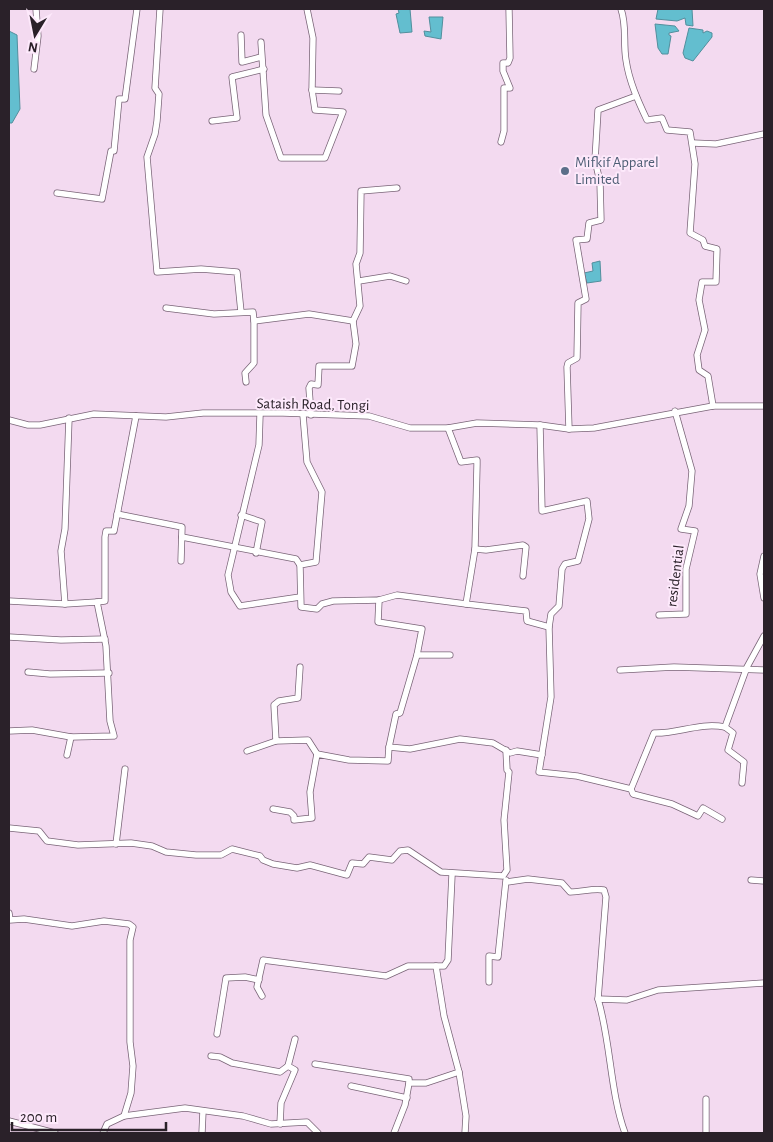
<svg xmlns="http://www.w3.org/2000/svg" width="773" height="1142" font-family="'Alegreya Sans',sans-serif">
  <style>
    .water { fill: #63becf; stroke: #528f9d }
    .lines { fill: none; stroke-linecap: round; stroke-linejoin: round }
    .minor-casing { stroke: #796477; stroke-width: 7 }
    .minor { stroke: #fff; stroke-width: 5.5 }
    .service-dot { fill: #5c6f8a; stroke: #fde9fb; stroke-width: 2 }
    .labels { text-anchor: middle; stroke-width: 4; stroke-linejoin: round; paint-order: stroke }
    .service-label { font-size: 15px; fill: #4e5e75; stroke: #fde9fb; text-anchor: start }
    .street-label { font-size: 15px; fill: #2a2129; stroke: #fde9fb }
  </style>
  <rect width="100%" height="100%" fill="#f3daf0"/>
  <g class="water">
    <path d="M396 9H410L412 32 400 33 396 14 399 13 398 9Z"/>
    <path d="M658 9H692L693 26 686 25 685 18 677 21 656 19Z"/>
    <path d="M429 17H443L441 39 425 36 424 31 431 32Z"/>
    <path d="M655 24 675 26 679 31 669 33V35L671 36 668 54H662L658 48Z"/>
    <path d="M689 28 703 30V33L707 31 712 33V37L693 61 685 58 683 53Z"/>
    <path d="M9 31 17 35 20 109 12 123H9Z"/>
    <path d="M600 261 601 281 587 283 584 273 593 271 592 263Z"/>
  </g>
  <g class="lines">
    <g class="minor-casing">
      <g id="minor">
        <path d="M160 9 155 88 159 94 157 121 155 134 147 157 157 272 201 269 237 272 241 312"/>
        <path d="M621 9C627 26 623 43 626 60 629 81 638 101 647 120L662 118 667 130 690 132 695 164 690 233 703 240 705 246 717 249 716 282H702L699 300 705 330 697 355 699 370 708 376 713 406"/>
        <path d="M241 35 242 62 261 57"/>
        <path d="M261 42 266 115 281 158H325L343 112 315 110 312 90 313 38 307 9"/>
        <path d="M34 69 38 36 36 9"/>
        <path d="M312 90 339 91"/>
        <path d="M212 121 237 118 232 77 264 69"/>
        <path d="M501 142 504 131V88H510L503 71V63H508L510 58 509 9"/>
        <path d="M693 143 716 144 764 134"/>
        <path d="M57 193 102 199 111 151H114L119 99H125L137 9"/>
        <path d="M359 281 390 276 406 281"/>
        <path d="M166 308 214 314 253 312 254 321 309 314 353 321"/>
        <path d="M246 382 245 373 254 363V321"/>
        <path d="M260 415 259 445 228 575 231 592 240 606 300 597"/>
        <path d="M303 415 307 462 322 492 316 562 300 565 301 607 317 609 322 604 333 601 379 600 397 595 466 604"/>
        <path d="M311 415 309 388 311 384 318 385 319 366H352L356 344 353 321 360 306 356 264 360 253 361 191 397 188"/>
        <path d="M9 420 28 425H40L94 414 166 417 203 413H283L369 416 410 428H448L477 423 540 425 569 429 594 428 713 406H764"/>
        <path d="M540 425 542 511 587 501 589 519 578 561 565 564 562 569 559 606 551 614 549 627"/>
        <path d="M448 428 461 462 477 460V465L475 549 466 604 526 611 527 621 549 627 551 697 539 772 577 776 631 789 633 794 672 804 698 816 703 808 722 819"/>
        <path d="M569 429 567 367 568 363 577 358 578 303 586 299 576 240 587 239 589 223 601 220 600 182 595 160 598 110 636 96"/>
        <path d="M117 514 182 527 181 561"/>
        <path d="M241 515 262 522 256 553"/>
        <path d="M182 537 296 559 300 565"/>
        <path d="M475 549 486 550 523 545 526 547 523 576"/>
        <path d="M764 556 760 574 764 598"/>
        <path d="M379 600 378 622 422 629 417 655 400 713 396 714 389 747 410 749 460 739 493 743 510 753 517 751 542 755"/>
        <path d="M9 601 65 604 97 602 106 646 110 721 114 736 71 737 32 730 9 731"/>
        <path d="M97 602 105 601V537L106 531H114L136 416"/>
        <path d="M65 604 61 551 65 529 69 418"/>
        <path d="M659 615 686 614V569L695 531 681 529 689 506 692 471 675 411"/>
        <path d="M9 637 61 640 105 639"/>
        <path d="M417 655H450"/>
        <path d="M300 667 298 698 279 701 274 705 276 741 308 740 317 754"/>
        <path d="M620 670 674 667 764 670"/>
        <path d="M28 672 50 674 109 673"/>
        <path d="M247 751 276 741"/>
        <path d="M67 755 71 737"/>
        <path d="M742 783 744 762 728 750 733 733 725 727 747 667 764 636"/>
        <path d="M631 789 654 733C678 734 699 722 725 727"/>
        <path d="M273 809 290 812 294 816V820L312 818 310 792 317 754 349 760 388 761 389 747"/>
        <path d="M9 828 39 831 47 841 78 845 131 843 152 846 166 852 196 855H221L232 849 260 856 263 860 273 864 297 868 310 865 347 875 352 863 363 864 369 857 392 860 400 851 408 850 441 872 503 876 507 870 504 820 509 772 507 770 506 750"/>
        <path d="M116 844 125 769"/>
        <path d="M751 880 764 881"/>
        <path d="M507 882 528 879 562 883 570 892C583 892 592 888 604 890L606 897 598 999"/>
        <path d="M9 913 10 920 24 919 72 926 104 921 129 924 133 927 130 940V1042L133 1066 131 1093 124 1116"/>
        <path d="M489 982V956L498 957 506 880"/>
        <path d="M262 996 257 987 263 960 386 976 408 966H436"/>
        <path d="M217 1034 226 978 245 977 259 980"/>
        <path d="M211 1056 220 1057 232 1063 280 1072 288 1066"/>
        <path d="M315 1064 409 1079V1083"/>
        <path d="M459 1072 466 1116 465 1133"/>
        <path d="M351 1086 407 1098"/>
        <path d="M9 1121 55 1133"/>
        <path d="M280 1124 281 1103 295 1070 288 1066 295 1039"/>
        <path d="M103 1133 107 1124 124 1116 185 1108 243 1116 271 1124 307 1122 318 1133"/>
        <path d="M202 1133 203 1111"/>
        <path d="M394 1133 405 1105 409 1083H426L459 1072 444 1016 436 966H444L448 960 452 875"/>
        <path d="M625 1133C610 1092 611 1043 598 999L627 1000 658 990 764 983"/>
        <path d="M706 1133V1099"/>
      </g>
    </g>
    <use href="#minor" class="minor"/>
  </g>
  <circle class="service-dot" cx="565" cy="171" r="5"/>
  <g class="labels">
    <g class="service-label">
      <text x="575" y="167">Mifkif Apparel<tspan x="575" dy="17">Limited</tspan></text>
    </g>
    <g class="street-label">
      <text transform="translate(313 404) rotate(1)" y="5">Sataish Road, Tongi</text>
      <text transform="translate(675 576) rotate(-83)" y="5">residential</text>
    </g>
  </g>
  <rect width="773" height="1142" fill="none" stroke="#2a2129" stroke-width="20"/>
  <g transform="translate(35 35) rotate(190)" stroke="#fde9fb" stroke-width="4" paint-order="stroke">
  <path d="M0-4L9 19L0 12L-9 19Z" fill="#2a2129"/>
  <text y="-8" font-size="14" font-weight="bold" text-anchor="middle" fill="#2a2129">N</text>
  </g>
  <path d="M12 1122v8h154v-8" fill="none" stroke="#2a2129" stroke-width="2.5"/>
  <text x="20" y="1122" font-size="15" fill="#2a2129" stroke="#fde9fb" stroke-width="4" paint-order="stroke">200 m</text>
</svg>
